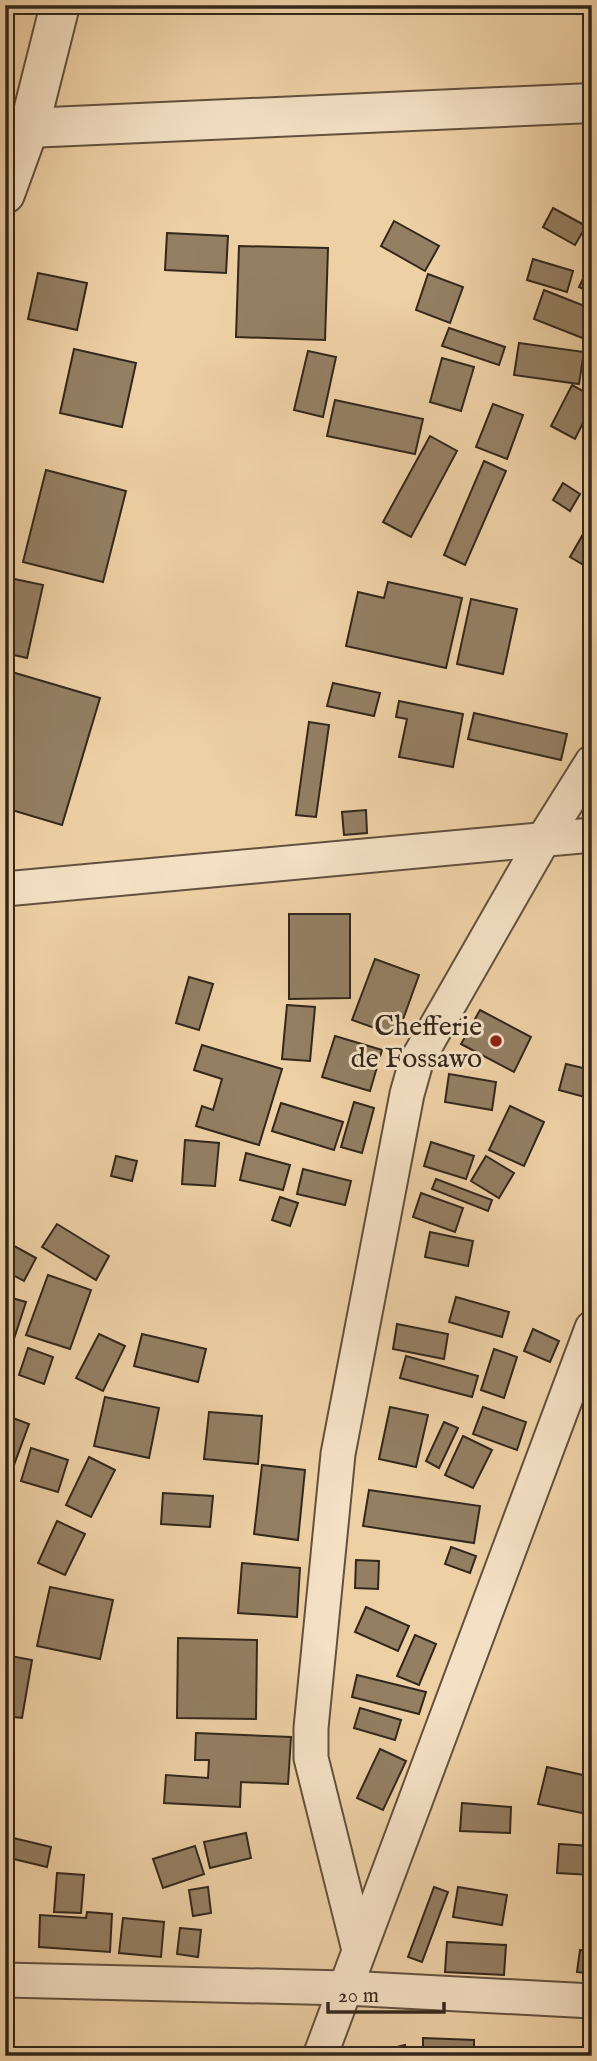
<svg xmlns="http://www.w3.org/2000/svg" width="597" height="2061" font-family="'IM FELL English',serif">
  <style>
    .building { fill: #947f63; stroke: #33271c; stroke-width: 2 }
    .lines { fill: none; stroke-linecap: round; stroke-linejoin: round }
    .minor-casing { stroke: #62513e; stroke-width: 37 }
    .tertiary-casing { stroke: #62513e; stroke-width: 42 }
    .minor { stroke: #f4e0c4; stroke-width: 33 }
    .tertiary { stroke: #f4e0c4; stroke-width: 38 }
    .poi-dot { fill: #8f2418; stroke: #f4e0c4; stroke-width: 2.5 }
    .labels { text-anchor: middle; stroke-width: 6; stroke-linejoin: round; paint-order: stroke }
    .poi-label { font-size: 28px; fill: #33271c; stroke: #f4e0c4; text-anchor: end }
  </style>
  <rect width="100%" height="100%" fill="#eed0a5"/>
  <filter id="stains"><feTurbulence type="fractalNoise" baseFrequency=".00286" numOctaves="4"/><feColorMatrix values="0 0 0 0 .2 0 0 0 0 .09 0 0 0 0 .02 0 0 0 .5 -.17"/></filter>
  <radialGradient id="worn" r=".72"><stop offset=".6" stop-color="#630" stop-opacity="0"/><stop offset="1" stop-color="#630" stop-opacity=".3"/></radialGradient>
  <g class="building">
    <path d="M553 208 586 226 575 245 543 227Z"/>
    <path d="M394 221 439 246 425 271 381 246Z"/>
    <path d="M167 233 228 236 226 273 165 270Z"/>
    <path d="M239 246 328 248 325 340 236 337Z"/>
    <path d="M533 259 573 271 567 292 527 280Z"/>
    <path d="M592 260V293L579 287Z"/>
    <path d="M38 273 87 283 77 330 28 319Z"/>
    <path d="M428 274 463 287 450 323 416 310Z"/>
    <path d="M544 290 592 309 590 341 534 319Z"/>
    <path d="M449 328 505 347 499 365 442 346Z"/>
    <path d="M519 343 584 352 579 384 514 375Z"/>
    <path d="M74 349 136 363 122 427 60 413Z"/>
    <path d="M308 351 336 357 323 417 294 410Z"/>
    <path d="M442 358 474 367 461 411 430 402Z"/>
    <path d="M572 385 592 396V405L575 439 551 426Z"/>
    <path d="M335 400 423 419 415 454 327 436Z"/>
    <path d="M493 404 523 415 507 459 476 447Z"/>
    <path d="M430 436 457 451 411 537 383 522Z"/>
    <path d="M484 461 506 471 465 565 444 555Z"/>
    <path d="M46 470 126 491 103 582 23 562Z"/>
    <path d="M563 483 580 494 570 511 553 500Z"/>
    <path d="M592 497V517L583 512Z"/>
    <path d="M586 529 592 533V570L570 557Z"/>
    <path d="M5 577 43 585 27 658 5 653Z"/>
    <path d="M388 582 462 598 446 668 346 646 358 592 384 598Z"/>
    <path d="M471 599 517 609 503 674 457 664Z"/>
    <path d="M5 670 100 698 62 825 5 808Z"/>
    <path d="M333 683 380 693 374 716 327 706Z"/>
    <path d="M399 701 463 714 453 767 399 757 407 719 396 717Z"/>
    <path d="M474 713 567 734 561 760 468 739Z"/>
    <path d="M309 722 329 725 316 817 296 815Z"/>
    <path d="M366 810 367 833 344 835 342 812Z"/>
    <path d="M289 914H350V998L289 999Z"/>
    <path d="M375 959 419 975 397 1036 352 1020Z"/>
    <path d="M189 977 213 984 199 1030 176 1023Z"/>
    <path d="M287 1005 315 1007 310 1061 282 1059Z"/>
    <path d="M480 1010 531 1037 514 1072 461 1044Z"/>
    <path d="M335 1036 382 1050 370 1091 322 1077Z"/>
    <path d="M202 1045 282 1069 259 1145 196 1126 202 1106 213 1110 222 1079 194 1070Z"/>
    <path d="M566 1064 592 1070V1099L559 1090Z"/>
    <path d="M449 1074 496 1082 492 1110 445 1102Z"/>
    <path d="M354 1102 374 1108 362 1153 341 1147Z"/>
    <path d="M281 1103 343 1122 334 1150 272 1131Z"/>
    <path d="M510 1106 544 1122 524 1166 489 1150Z"/>
    <path d="M185 1140 219 1143 215 1186 182 1184Z"/>
    <path d="M431 1142 474 1156 466 1179 424 1166Z"/>
    <path d="M246 1153 290 1165 283 1190 240 1180Z"/>
    <path d="M116 1156 137 1161 132 1181 111 1176Z"/>
    <path d="M486 1156 514 1173 499 1198 471 1181Z"/>
    <path d="M303 1169 351 1181 345 1205 297 1194Z"/>
    <path d="M436 1179 492 1200 488 1211 432 1189Z"/>
    <path d="M421 1193 463 1208 455 1232 413 1217Z"/>
    <path d="M280 1197 298 1203 290 1226 272 1220Z"/>
    <path d="M57 1224 109 1256 96 1280 42 1247Z"/>
    <path d="M430 1232 473 1241 468 1266 425 1257Z"/>
    <path d="M5 1241 36 1258 24 1281 5 1271Z"/>
    <path d="M48 1275 91 1290 70 1349 26 1335Z"/>
    <path d="M5 1296 26 1302 11 1348 5 1346Z"/>
    <path d="M456 1297 509 1312 502 1337 449 1322Z"/>
    <path d="M397 1324 448 1334 444 1359 393 1349Z"/>
    <path d="M533 1329 559 1341 550 1362 524 1351Z"/>
    <path d="M99 1334 125 1346 103 1391 76 1378Z"/>
    <path d="M142 1334 206 1349 198 1382 134 1366Z"/>
    <path d="M28 1348 53 1357 44 1384 19 1375Z"/>
    <path d="M494 1349 517 1357 504 1398 481 1390Z"/>
    <path d="M406 1356 478 1376 472 1397 400 1378Z"/>
    <path d="M105 1397 159 1408 149 1458 94 1446Z"/>
    <path d="M390 1407 428 1415 416 1467 379 1459Z"/>
    <path d="M483 1407 526 1422 517 1450 473 1434Z"/>
    <path d="M209 1412 262 1416 258 1464 204 1459Z"/>
    <path d="M5 1415 29 1424 11 1473 5 1470Z"/>
    <path d="M444 1422 458 1428 439 1468 426 1461Z"/>
    <path d="M463 1436 492 1450 473 1488 445 1475Z"/>
    <path d="M31 1448 68 1460 58 1492 21 1481Z"/>
    <path d="M89 1457 115 1470 91 1517 66 1505Z"/>
    <path d="M262 1465 305 1470 298 1540 254 1534Z"/>
    <path d="M369 1490 480 1506 474 1543 363 1526Z"/>
    <path d="M163 1493 213 1496 210 1527 161 1524Z"/>
    <path d="M57 1521 85 1534 65 1575 38 1563Z"/>
    <path d="M451 1547 476 1556 470 1573 445 1564Z"/>
    <path d="M356 1560 379 1561 378 1589 355 1588Z"/>
    <path d="M242 1563 300 1568 297 1617 238 1613Z"/>
    <path d="M50 1587 113 1600 100 1659 37 1646Z"/>
    <path d="M366 1607 409 1626 398 1651 355 1632Z"/>
    <path d="M415 1635 436 1644 419 1685 397 1676Z"/>
    <path d="M178 1638 257 1640 256 1719 177 1718Z"/>
    <path d="M5 1655 32 1660 22 1718 5 1716Z"/>
    <path d="M357 1675 426 1692 419 1714 352 1697Z"/>
    <path d="M360 1708 401 1720 395 1740 354 1728Z"/>
    <path d="M196 1733 291 1737 288 1784 241 1782 240 1807 164 1803 166 1775 208 1778 209 1760H195Z"/>
    <path d="M380 1749 406 1761 383 1810 357 1798Z"/>
    <path d="M547 1767 592 1777V1815L538 1804Z"/>
    <path d="M462 1803 511 1807 510 1833 460 1831Z"/>
    <path d="M246 1833 251 1858 210 1868 204 1842Z"/>
    <path d="M5 1836 51 1847 47 1867 5 1857Z"/>
    <path d="M559 1844 592 1846V1875L557 1873Z"/>
    <path d="M195 1846 204 1874 163 1888 153 1859Z"/>
    <path d="M57 1873 84 1875 81 1913 54 1912Z"/>
    <path d="M208 1887 211 1913 193 1916 189 1890Z"/>
    <path d="M434 1887 448 1892 422 1962 408 1957Z"/>
    <path d="M458 1887 507 1895 502 1925 453 1917Z"/>
    <path d="M589 1891 592 1892V1931L587 1930Z"/>
    <path d="M87 1912 112 1914 110 1952 39 1947 40 1915 86 1918Z"/>
    <path d="M123 1918 164 1922 161 1957 119 1953Z"/>
    <path d="M180 1928 201 1930 198 1957 177 1954Z"/>
    <path d="M447 1942 506 1945 504 1975 445 1972Z"/>
    <path d="M580 1950 592 1952V1974L577 1972Z"/>
    <path d="M423 2038 474 2040V2056H423Z"/>
    <path d="M405 2045 407 2056H377L376 2052Z"/>
    <path d="M130 2050H197L196 2056H130Z"/>
  </g>
  <g class="lines">
    <g class="minor-casing">
      <g id="minor">
        <path d="M5 889 592 835"/>
        <path d="M359 1950 311 1758V1728L338 1454 407 1094 416 1062 543 840 592 762"/>
        <path d="M5 1980 346 1988 592 2001"/>
        <path d="M320 2056 592 1328"/>
      </g>
    </g>
    <g class="tertiary-casing">
      <g id="tertiary">
        <path d="M5 129 592 103"/>
        <path d="M5 194 29 128 60 5"/>
      </g>
    </g>
    <use href="#minor" class="minor"/>
    <use href="#tertiary" class="tertiary"/>
  </g>
  <circle class="poi-dot" cx="496" cy="1041" r="7"/>
  <g class="labels">
    <g class="poi-label">
      <text x="482" y="1035">Chefferie<tspan x="482" dy="32">de Fossawo</tspan></text>
    </g>
  </g>
  <rect width="597" height="2061" fill="none" stroke="#eed0a5" stroke-width="28"/>
  <rect x="7" y="7" width="583" height="2047" fill="none" stroke="#33271c" stroke-width="3.5"/>
  <rect x="14" y="14" width="569" height="2033" fill="none" stroke="#33271c" stroke-width="2"/>
  <path d="M328 2002v10h116v-10" fill="none" stroke="#33271c" stroke-width="3.5"/>
  <text x="338" y="2002" font-size="21" fill="#33271c" stroke="#f4e0c4" stroke-width="5" paint-order="stroke">20 m</text>
  <rect width="100%" height="100%" filter="url(#stains)"/>
  <rect width="100%" height="100%" fill="url(#worn)"/>
</svg>
